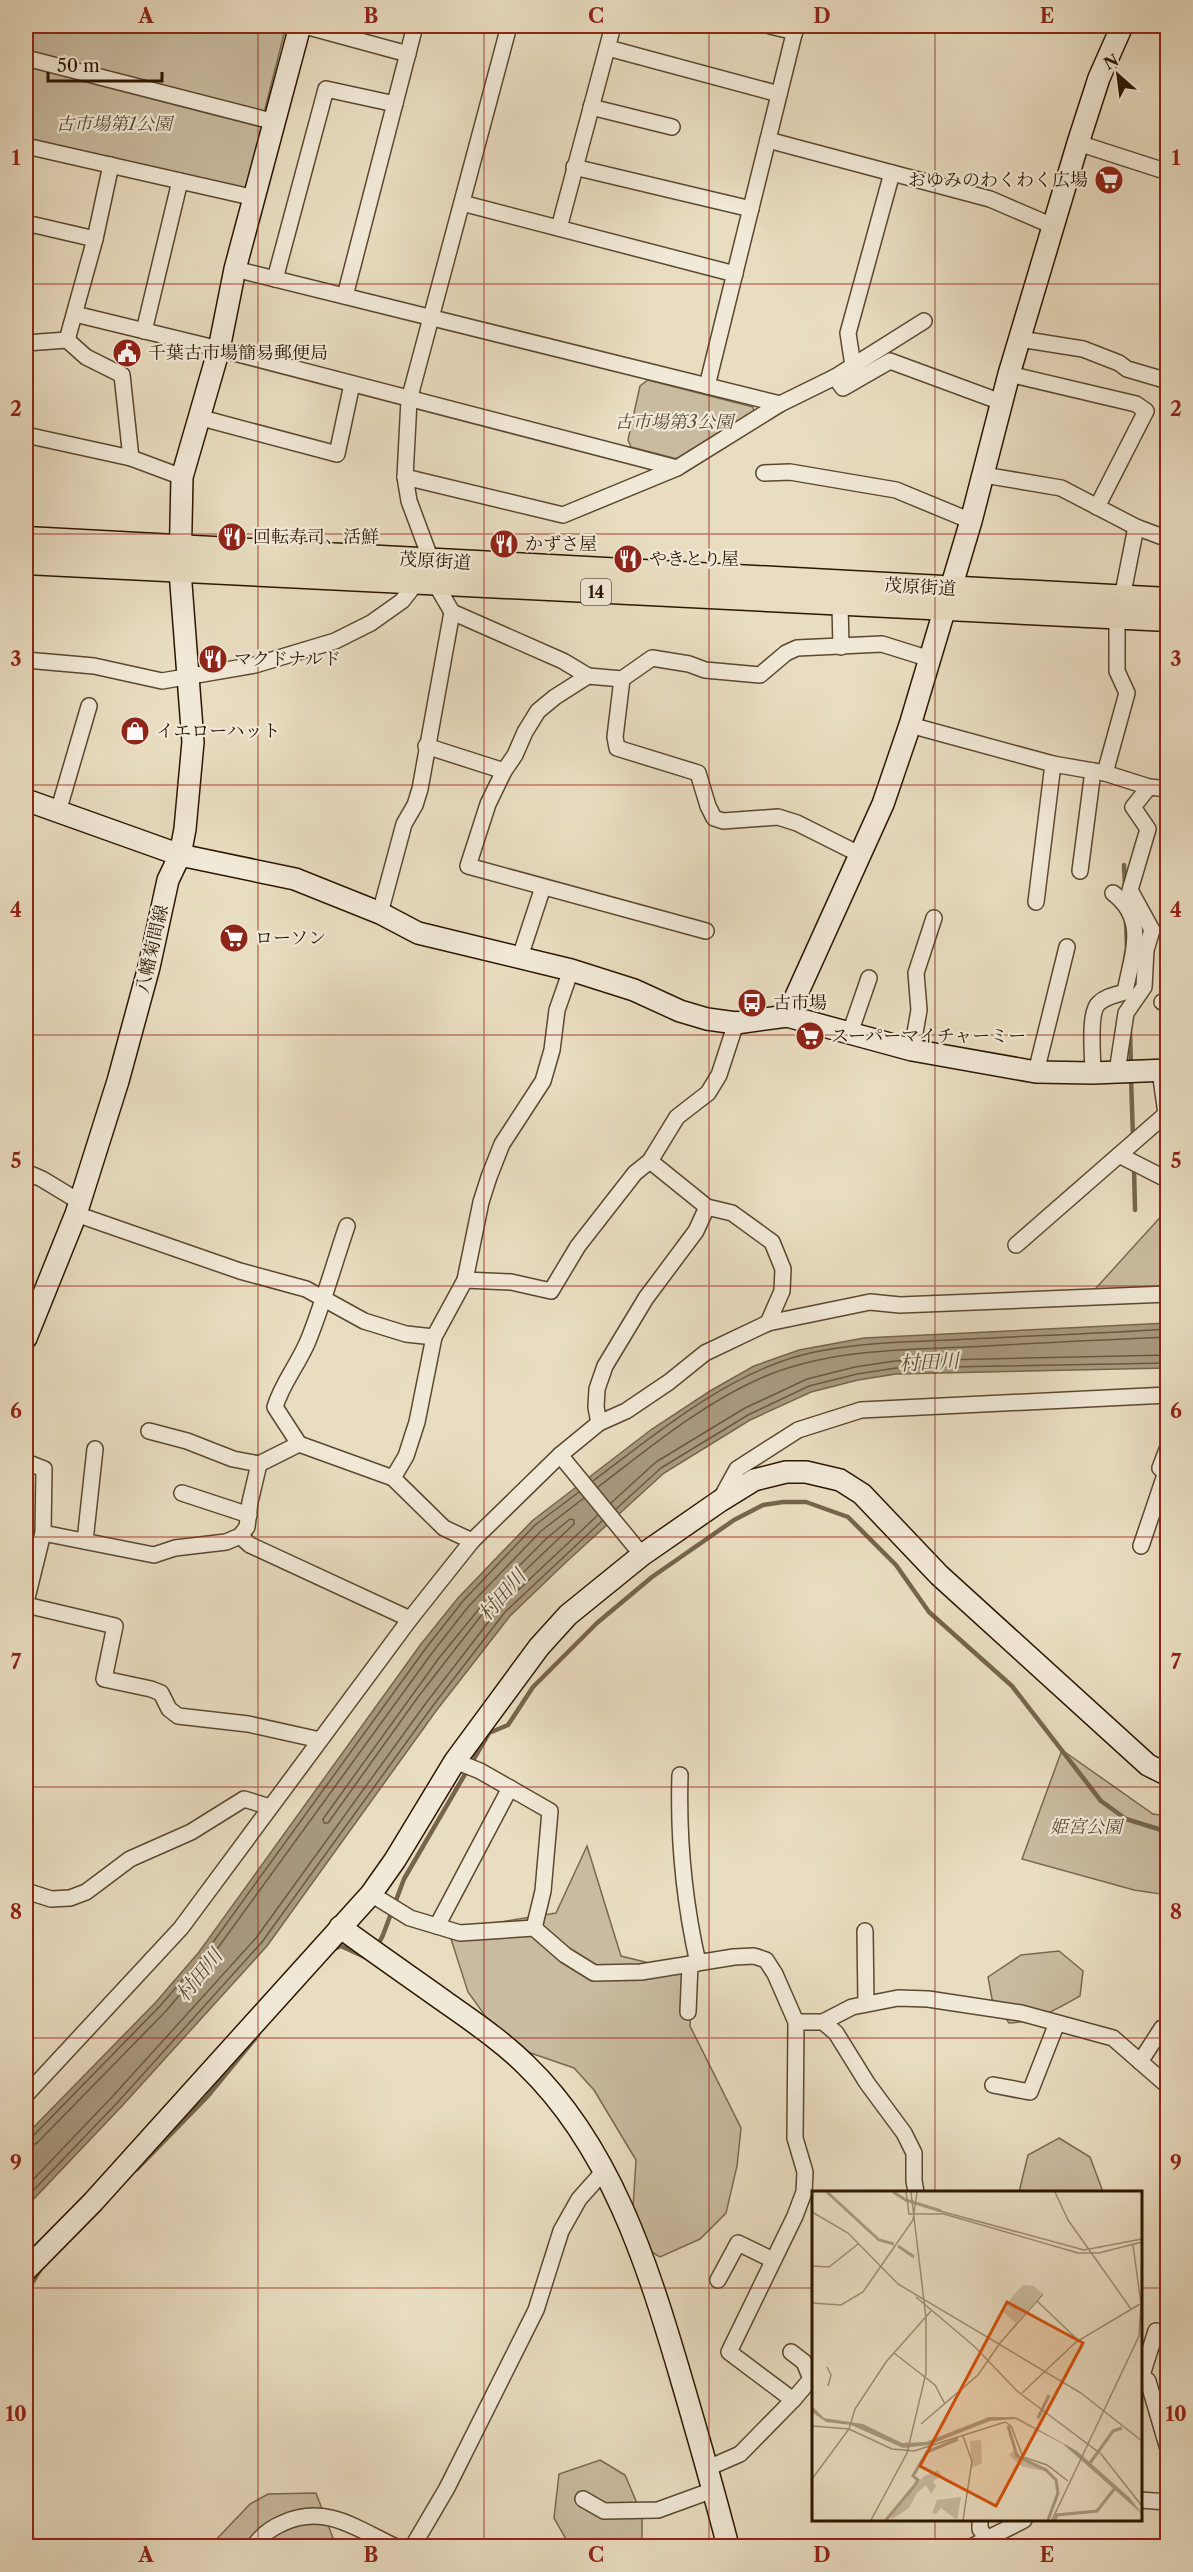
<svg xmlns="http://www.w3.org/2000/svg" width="1193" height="2572" font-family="'Libre Caslon Text','Noto Serif JP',serif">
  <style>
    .green { fill: #c9bba0; stroke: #7a6850; stroke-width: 1.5 }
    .water { fill: #a8997f; stroke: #76654c; stroke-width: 1.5 }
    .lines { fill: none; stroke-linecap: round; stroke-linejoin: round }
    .shore { stroke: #6a5840; stroke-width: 1.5 }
    .stream { stroke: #76654c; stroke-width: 4.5 }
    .street-casing { stroke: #5a4830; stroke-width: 18 }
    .secondary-casing { stroke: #2b1600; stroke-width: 24 }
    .primary-casing { stroke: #2b1600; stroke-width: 27 }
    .street { stroke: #f1e9d7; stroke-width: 15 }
    .secondary { stroke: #f1e9d7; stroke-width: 21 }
    .primary { stroke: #e9ddc1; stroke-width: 24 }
    .grid { fill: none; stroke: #8f2418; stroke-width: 1.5; stroke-opacity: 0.55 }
    .labels { text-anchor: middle; stroke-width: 4.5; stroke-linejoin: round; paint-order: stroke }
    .shield { fill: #f1e9d7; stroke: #665540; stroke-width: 1.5 }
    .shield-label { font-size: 16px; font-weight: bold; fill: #2b1600 }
    .park-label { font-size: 18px; font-style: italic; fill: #5a4830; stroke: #f1e9d7 }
    .poi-label { font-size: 18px; fill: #2b1600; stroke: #f1e9d7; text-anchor: start }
    .street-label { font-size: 18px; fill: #2b1600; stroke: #f1e9d7 }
    .water-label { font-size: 20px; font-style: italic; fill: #5d4a33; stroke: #f1e9d7 }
    .inset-river { fill: none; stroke: #a8997f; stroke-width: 3 }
    .inset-road { fill: none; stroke: #9d8d74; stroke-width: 1.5 }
    .view { fill: #d5520b; fill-opacity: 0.15; stroke: #d5520b; stroke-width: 3 }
    .inset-edge { fill: none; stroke: #2b1600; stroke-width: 3 }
    .neatline { fill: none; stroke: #8f2418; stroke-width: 2 }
    .grid-label { font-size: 20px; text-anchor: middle; font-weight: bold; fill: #8f2418 }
  </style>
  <rect width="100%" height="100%" fill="#e9ddc1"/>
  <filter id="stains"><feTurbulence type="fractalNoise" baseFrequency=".00333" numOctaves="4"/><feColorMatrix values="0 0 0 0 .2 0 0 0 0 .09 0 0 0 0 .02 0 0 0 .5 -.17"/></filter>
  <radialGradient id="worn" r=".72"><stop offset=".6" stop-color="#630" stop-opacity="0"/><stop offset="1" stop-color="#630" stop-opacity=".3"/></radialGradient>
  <g class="green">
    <path d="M26 26H286L264 113 26 51Z"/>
    <path d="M26 66 265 124 248 194 26 140Z"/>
    <path d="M648 380 753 407 754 413 723 430 687 458 677 459 631 447 628 440 640 386Z"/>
    <path d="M1164 1213 1167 1216V1295L1088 1297Z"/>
    <path d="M1062 1750 1153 1814 1167 1816V1895L1134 1890 1022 1859Z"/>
    <path d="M587 1846 621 1956 694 1974 690 2026 741 2128 737 2166 726 2213 700 2239 660 2257 631 2240 636 2160 594 2090 574 2068 519 2049 499 2035 468 1992 451 1939 488 1924 556 1913Z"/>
    <path d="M1059 1951 1083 1971 1080 1996C1057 2009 1036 2022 1009 2023L992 1999 988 1977 1021 1955Z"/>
    <path d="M1059 2138 1090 2157 1103 2192H1019L1028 2155Z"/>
    <path d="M600 2460 625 2475 642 2515V2546H570L554 2518 559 2474Z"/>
    <path d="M316 2493 336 2546H210L250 2504 268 2494Z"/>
  </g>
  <path class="water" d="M1167 1323V1368L896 1374 858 1380 811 1392 750 1420 664 1473 564 1564 510 1616 436 1711 267 1946 122 2106 26 2207V2135L156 2002 199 1952 421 1644 458 1598 532 1521 652 1429 710 1391 754 1366 799 1350 864 1338Z"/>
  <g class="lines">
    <g class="shore">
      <path d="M593 1481C654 1435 726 1375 802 1355 850 1343 901 1342 950 1340 1023 1336 1095 1334 1168 1329"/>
      <path d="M598 1487C649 1448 702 1404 761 1378 826 1350 897 1350 967 1347 1034 1343 1101 1340 1168 1337"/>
      <path d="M611 1503 656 1462 745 1408 807 1379 855 1367 895 1361 1168 1355"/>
      <path d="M616 1509 661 1468 748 1415 809 1386 857 1374 896 1368 1168 1363"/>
      <path d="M570 1519 574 1520V1524L510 1585H505V1580L547 1538Z"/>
      <path d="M483 1604H487V1608L418 1697 328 1823H324L323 1819 439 1658Z"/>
      <path d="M26 2139 32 2137 160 2006 203 1956 426 1648 463 1601 535 1525 579 1492"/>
      <path d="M26 2147 37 2143 166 2011 209 1960 432 1653 468 1607 541 1531 584 1498"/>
      <path d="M26 2187 112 2097 256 1938 426 1703 500 1607 598 1515"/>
      <path d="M26 2198 118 2102 262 1942 432 1707 505 1612 602 1521"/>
    </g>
    <g class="stream">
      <path d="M1124 865 1125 886"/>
      <path d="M1126 922 1127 946"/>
      <path d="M1130 1033 1131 1066"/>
      <path d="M1131 1078 1133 1138"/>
      <path d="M1134 1167 1135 1210"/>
      <path d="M377 1947 383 1935 404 1879 489 1733 508 1725 533 1687 597 1623 652 1577 734 1520 763 1505 783 1502H806L848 1517 896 1565 929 1612 1012 1686 1101 1801 1126 1819 1168 1832"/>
      <path d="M332 1950 341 1946 369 1959"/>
      <path d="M137 2169 207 2097 258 2035"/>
      <path d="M26 2293 40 2270"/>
    </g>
    <g class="street-casing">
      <g id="street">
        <path d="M305 26 408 54"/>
        <path d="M770 26 795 32"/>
        <path d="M608 48 779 94"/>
        <path d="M26 58 275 122"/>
        <path d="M591 107 672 127"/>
        <path d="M768 140 990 199 1055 227"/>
        <path d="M1078 143 1168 172"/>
        <path d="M26 146 255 198"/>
        <path d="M574 167 751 209"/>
        <path d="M462 203 735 274"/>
        <path d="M26 223 95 239"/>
        <path d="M559 228 613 26"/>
        <path d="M235 269 780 404"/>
        <path d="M275 279 326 89 395 104"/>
        <path d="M345 296 415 26"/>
        <path d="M75 314 219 349 677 468"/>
        <path d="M144 331 180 181"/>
        <path d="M1020 339 1083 349 1119 363 1127 369 1168 381"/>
        <path d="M67 340 95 239 111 165"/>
        <path d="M26 343 67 340 86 357 122 375 131 458 182 477"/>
        <path d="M853 366 848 333 892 173"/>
        <path d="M1009 374 1136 404 1146 411 1097 507"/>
        <path d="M835 377 843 388 890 361 1001 402"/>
        <path d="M707 386 796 26"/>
        <path d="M198 417 337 454 352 384"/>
        <path d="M26 435 131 458"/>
        <path d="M764 473 790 472 896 490 971 521"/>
        <path d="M984 475 1061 488 1136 527 1168 539"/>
        <path d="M405 477 563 515 677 468 780 404 835 377 924 321"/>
        <path d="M431 560 409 501 405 477 409 400 509 26"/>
        <path d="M435 583 452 612 563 661 588 676"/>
        <path d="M1122 598 1136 527"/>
        <path d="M840 604 841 647"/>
        <path d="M26 660 94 666 162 681 255 665 335 641 371 623 402 601 417 582"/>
        <path d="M622 679 615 737 617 748 698 773 708 806 714 818 723 821 778 817 797 823 861 855"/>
        <path d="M910 725 1053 764 1105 773 1149 787 1168 789"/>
        <path d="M426 746 504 771"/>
        <path d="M1105 773 1127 693 1117 671V618"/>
        <path d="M58 812 89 706"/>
        <path d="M1080 871 1093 771"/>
        <path d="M1036 902 1053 764"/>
        <path d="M380 913 404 824 415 805 420 789 452 612"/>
        <path d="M706 931 468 866 488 804 504 771 515 755 525 732 538 711 555 697 588 676 622 679 652 658 689 664 705 670 760 675 786 653 797 648 882 644 930 659"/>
        <path d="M520 957 543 887"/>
        <path d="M1162 1002 1168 1003"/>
        <path d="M850 1033 869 978"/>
        <path d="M912 1050 919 1010 916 973 934 918"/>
        <path d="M1036 1072 1067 947"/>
        <path d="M1117 1072 1126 1013 1144 987 1146 950 1152 930 1130 890 1148 829 1133 807 1149 787"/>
        <path d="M1093 1073C1093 1058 1088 1012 1099 1003 1106 996 1116 995 1125 992 1132 954 1148 920 1113 893"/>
        <path d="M1119 1155 1168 1180"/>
        <path d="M650 1161 707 1207 732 1213 772 1242 783 1269 782 1291 768 1323"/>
        <path d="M26 1172 42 1179 80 1202"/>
        <path d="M76 1214 240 1271 306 1289 364 1321 406 1334 434 1337"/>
        <path d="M1016 1245 1166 1114 1160 1071"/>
        <path d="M465 1280 511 1282 551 1291 578 1246 635 1173 650 1161 677 1117 708 1093 719 1075 736 1023"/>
        <path d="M599 1423 596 1407 597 1389 605 1366 646 1298 696 1231 707 1207"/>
        <path d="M149 1431 187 1441 233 1459 259 1464"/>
        <path d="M299 1444 275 1407C282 1383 298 1365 308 1341 323 1304 334 1264 347 1226"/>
        <path d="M1168 1447 1160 1468 1168 1476"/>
        <path d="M560 1455 642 1555"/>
        <path d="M26 1462 44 1469 43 1533 26 1602"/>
        <path d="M393 1478 444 1528 472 1541"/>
        <path d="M182 1493 249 1515"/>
        <path d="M720 1500 737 1469 798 1430 861 1410 1168 1395"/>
        <path d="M43 1533 154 1555 175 1548 226 1542 240 1536 247 1527 250 1502 259 1464 299 1444 393 1478 406 1456 417 1422 434 1337 465 1280 481 1202 489 1177 502 1144 543 1081 552 1050 557 1010 571 970"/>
        <path d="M240 1536 250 1545 410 1619"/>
        <path d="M85 1541 95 1449"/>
        <path d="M1141 1546 1165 1475"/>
        <path d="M26 1605 115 1626 104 1679 151 1689 161 1693 169 1709 178 1716 248 1724 320 1740"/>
        <path d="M455 1761 480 1771 550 1811 543 1891 534 1928"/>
        <path d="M680 1775C678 1838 684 1901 698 1963"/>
        <path d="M26 1891 51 1899 70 1898 86 1892 130 1859 191 1832 244 1799 270 1807"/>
        <path d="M371 1894 410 1918 460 1933 534 1928 565 1955 594 1973 641 1972 734 1957 754 1956 766 1960 775 1974 796 2022 795 2138 805 2172 804 2192 795 2216 729 2352 793 2400 740 2454 708 2468"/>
        <path d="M437 1926 510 1788"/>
        <path d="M865 1931 866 2004"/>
        <path d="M688 2012 690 1964"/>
        <path d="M796 2022H823L836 2033 867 2083 904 2133 914 2153V2181L916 2192"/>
        <path d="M823 2022 852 2007 898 1998 928 1999 1021 2013 1113 2038 1168 2086"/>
        <path d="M1140 2062 1162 2028"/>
        <path d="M993 2085 1030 2092 1057 2023"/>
        <path d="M26 2095 181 1928 410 1619 472 1541 560 1455 599 1423 626 1411 669 1382 705 1353 768 1323 870 1302 900 1305 1168 1294"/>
        <path d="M718 2280 738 2243 773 2260"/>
        <path d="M791 2352 804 2362 811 2379 793 2400"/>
        <path d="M1140 2374 1148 2381 1168 2449"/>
        <path d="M1142 2375 1156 2331"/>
        <path d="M583 2499 604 2511 658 2510 713 2490"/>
        <path d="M1140 2500 1168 2502"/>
        <path d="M980 2520V2529L987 2539"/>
        <path d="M254 2546C261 2536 271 2528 283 2523 325 2504 356 2528 394 2546"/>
        <path d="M413 2546 447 2488 536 2310 561 2231 579 2199 604 2171"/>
        <path d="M973 2546 1024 2520"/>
      </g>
    </g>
    <g class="secondary-casing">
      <g id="secondary">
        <path d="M26 800 180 855 295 879 380 913 418 933 571 970 634 990 680 1011 707 1019 736 1023 787 1016 912 1050 1036 1072 1093 1073 1168 1070"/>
        <path d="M787 1016 883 804 910 725 971 521 1009 374 1078 143 1099 78 1122 26"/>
        <path d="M26 1338 76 1214 118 1081 149 967 168 880 180 855 185 829 193 742 180 571 182 477 219 349 235 269 300 26"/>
        <path d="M340 1927C374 1952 409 1976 444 2001 472 2021 502 2041 526 2065 610 2146 647 2263 679 2371 696 2429 713 2488 728 2546"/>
        <path d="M26 2270 93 2202 371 1894 395 1860 455 1761 539 1647 568 1615 642 1555 720 1501 754 1480 786 1472H806L840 1480 862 1494 939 1575 1148 1765 1168 1775"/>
      </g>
    </g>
    <g class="primary-casing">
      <g id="primary">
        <path d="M26 539 1168 600"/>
        <path d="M26 562 1168 619"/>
      </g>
    </g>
    <use href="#street" class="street"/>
    <use href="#secondary" class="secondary"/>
    <use href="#primary" class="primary"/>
  </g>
  <path class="grid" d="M258 26V2546M484 26V2546M709 26V2546M935 26V2192M26 284H1168M26 534H1168M26 785H1168M26 1035H1168M26 1286H1168M26 1537H1168M26 1787H1168M26 2038H1168M26 2288H814M1140 2288H1168M935 2520V2546"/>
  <defs>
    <g id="supermarket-disc" transform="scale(1.5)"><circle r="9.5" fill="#8f2418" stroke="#f1e9d7"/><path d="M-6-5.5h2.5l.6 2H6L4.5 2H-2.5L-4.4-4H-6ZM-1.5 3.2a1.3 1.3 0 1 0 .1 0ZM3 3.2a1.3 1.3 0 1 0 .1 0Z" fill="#fff"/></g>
    <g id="civic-disc" transform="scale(1.5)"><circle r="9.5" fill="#8f2418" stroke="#f1e9d7"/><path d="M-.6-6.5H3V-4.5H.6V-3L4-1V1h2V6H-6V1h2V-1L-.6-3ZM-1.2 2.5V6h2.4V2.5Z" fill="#fff"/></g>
    <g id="restaurant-disc" transform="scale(1.5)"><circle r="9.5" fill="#8f2418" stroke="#f1e9d7"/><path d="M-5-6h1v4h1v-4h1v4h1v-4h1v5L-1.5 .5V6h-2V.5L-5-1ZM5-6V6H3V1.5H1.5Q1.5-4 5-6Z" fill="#fff"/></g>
    <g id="shop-disc" transform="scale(1.5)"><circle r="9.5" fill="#8f2418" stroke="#f1e9d7"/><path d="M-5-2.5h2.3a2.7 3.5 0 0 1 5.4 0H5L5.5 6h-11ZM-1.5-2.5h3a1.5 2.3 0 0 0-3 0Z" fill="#fff"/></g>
    <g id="bus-disc" transform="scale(1.5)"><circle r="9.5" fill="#8f2418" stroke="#f1e9d7"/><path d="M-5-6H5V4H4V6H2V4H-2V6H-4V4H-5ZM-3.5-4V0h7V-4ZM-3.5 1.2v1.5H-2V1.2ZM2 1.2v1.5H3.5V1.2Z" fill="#fff"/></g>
  </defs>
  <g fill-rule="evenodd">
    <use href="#supermarket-disc" x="1109" y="180"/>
    <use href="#civic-disc" x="127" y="353"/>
    <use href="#restaurant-disc" x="232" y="537"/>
    <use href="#restaurant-disc" x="504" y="544"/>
    <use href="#restaurant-disc" x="628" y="559"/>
    <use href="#restaurant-disc" x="213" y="659"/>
    <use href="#shop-disc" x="135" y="731"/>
    <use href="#supermarket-disc" x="234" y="938"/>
    <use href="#bus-disc" x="752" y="1003"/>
    <use href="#supermarket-disc" x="810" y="1036"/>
  </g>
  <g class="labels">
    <rect class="shield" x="581" y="579" width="30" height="26" rx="4.5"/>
    <g class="shield-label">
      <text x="596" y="598">14</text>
    </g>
    <g class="park-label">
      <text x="114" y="130">古市場第1公園</text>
      <text x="674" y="428">古市場第3公園</text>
      <text x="1086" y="1833">姫宮公園</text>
    </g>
    <g class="poi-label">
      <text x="1088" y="186" text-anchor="end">おゆみのわくわく広場</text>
      <text x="148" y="359">千葉古市場簡易郵便局</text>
      <text x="253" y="543">回転寿司、活鮮</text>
      <text x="525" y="550">かずさ屋</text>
      <text x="649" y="565">やきとり屋</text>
      <text x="234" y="665">マクドナルド</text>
      <text x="156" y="737">イエローハット</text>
      <text x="255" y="944">ローソン</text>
      <text x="773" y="1009">古市場</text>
      <text x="831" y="1042">スーパーマイチャーミー</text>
    </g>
    <g class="street-label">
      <text transform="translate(435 561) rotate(3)" y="6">茂原街道</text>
      <text transform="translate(920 587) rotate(3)" y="6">茂原街道</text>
      <text transform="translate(152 949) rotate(-77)" y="6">八幡菊間線</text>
    </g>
    <g class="water-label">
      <text transform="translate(929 1362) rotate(-3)" y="7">村田川</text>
      <text transform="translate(502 1595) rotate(-49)" y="7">村田川</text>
      <text transform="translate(199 1975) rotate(-51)" y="7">村田川</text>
    </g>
  </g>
  <g transform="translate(812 2191)">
    <rect width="330" height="330" fill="#e9ddc1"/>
    <path d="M211 94 222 95 230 102 204 132 189 119 192 115 202 122 193 114ZM169 249 170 272 160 277 158 250ZM203 258 212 270 235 277 232 280 209 275 197 264ZM126 279 130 285 121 290 124 295 119 303 114 294 105 302 97 317 79 329 81 320 112 285ZM149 306 145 329 129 317 124 323 120 322 125 309Z" fill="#c9bba0"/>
    <path d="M0 215 12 227 51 233 90 252 114 251 177 226H204L265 260 318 307 330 323 251 253 203 228 178 230 117 254 91 257 39 234 14 231 0 221Z" fill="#a8997f"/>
    <path class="inset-river" d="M15 1 67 49 82 53M81 1 94 9 129 20M86 55 102 66M226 227 237 204M196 235 205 265 234 279 244 289 246 302 236 329M278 272 301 240 310 237M74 329 103 294 106 289 101 285 115 261 146 248M243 329 245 324 285 320 303 297"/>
    <path class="inset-road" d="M94 1 97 23H132L266 62H287L330 51M243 1 256 29 319 118M128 20 272 59 330 48M0 21 36 42 86 93 269 202 330 250M0 75 17 76 46 53M104 106 163 156 205 200 289 263 330 315M225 110 267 150M0 112 29 114 51 101 101 29 105 1M188 152 231 103M82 162 123 194 133 213M15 176 19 184 16 195M210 202 264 151 328 113M109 233 166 184 188 152M0 235 37 238 80 258 102 260 193 231 199 235 211 266 235 274 256 290M151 245 160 270 151 329M0 288 37 238 43 218 74 171 119 120M59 329 95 262 114 182V127L99 1M240 329 327 145 329 113 321 54"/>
    <path class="view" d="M195 111 271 152 184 315 108 275Z"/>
    <rect width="330" height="330" class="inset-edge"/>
  </g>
  <rect width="1193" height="2572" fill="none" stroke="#e9ddc1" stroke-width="66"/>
  <g transform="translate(1118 75) rotate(332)" stroke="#f1e9d7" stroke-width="4.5" paint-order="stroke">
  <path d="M0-4.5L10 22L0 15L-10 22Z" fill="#2b1600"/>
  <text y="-9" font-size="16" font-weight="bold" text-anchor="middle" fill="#2b1600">N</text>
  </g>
  <path d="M48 72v9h114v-9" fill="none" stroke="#2b1600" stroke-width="3"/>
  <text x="57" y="72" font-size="18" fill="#2b1600" stroke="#f1e9d7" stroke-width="4.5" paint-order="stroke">50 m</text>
  <rect x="33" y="33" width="1127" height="2506" class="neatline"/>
  <g class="grid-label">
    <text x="146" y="23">A</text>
    <text x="371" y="23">B</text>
    <text x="596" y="23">C</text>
    <text x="822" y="23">D</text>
    <text x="1047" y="23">E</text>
    <text x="16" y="165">1</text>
    <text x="1176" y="165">1</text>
    <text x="16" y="416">2</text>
    <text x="1176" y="416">2</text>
    <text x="16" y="666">3</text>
    <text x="1176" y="666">3</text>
    <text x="16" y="917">4</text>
    <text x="1176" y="917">4</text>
    <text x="16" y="1168">5</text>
    <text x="1176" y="1168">5</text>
    <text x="16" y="1418">6</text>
    <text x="1176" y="1418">6</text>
    <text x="16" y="1669">7</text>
    <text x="1176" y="1669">7</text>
    <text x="16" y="1919">8</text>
    <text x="1176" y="1919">8</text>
    <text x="16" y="2170">9</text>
    <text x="1176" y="2170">9</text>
    <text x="16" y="2421">10</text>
    <text x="1176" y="2421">10</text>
    <text x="146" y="2562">A</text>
    <text x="371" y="2562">B</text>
    <text x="596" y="2562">C</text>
    <text x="822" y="2562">D</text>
    <text x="1047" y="2562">E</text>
  </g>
  <rect width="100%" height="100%" filter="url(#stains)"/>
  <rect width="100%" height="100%" fill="url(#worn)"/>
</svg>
